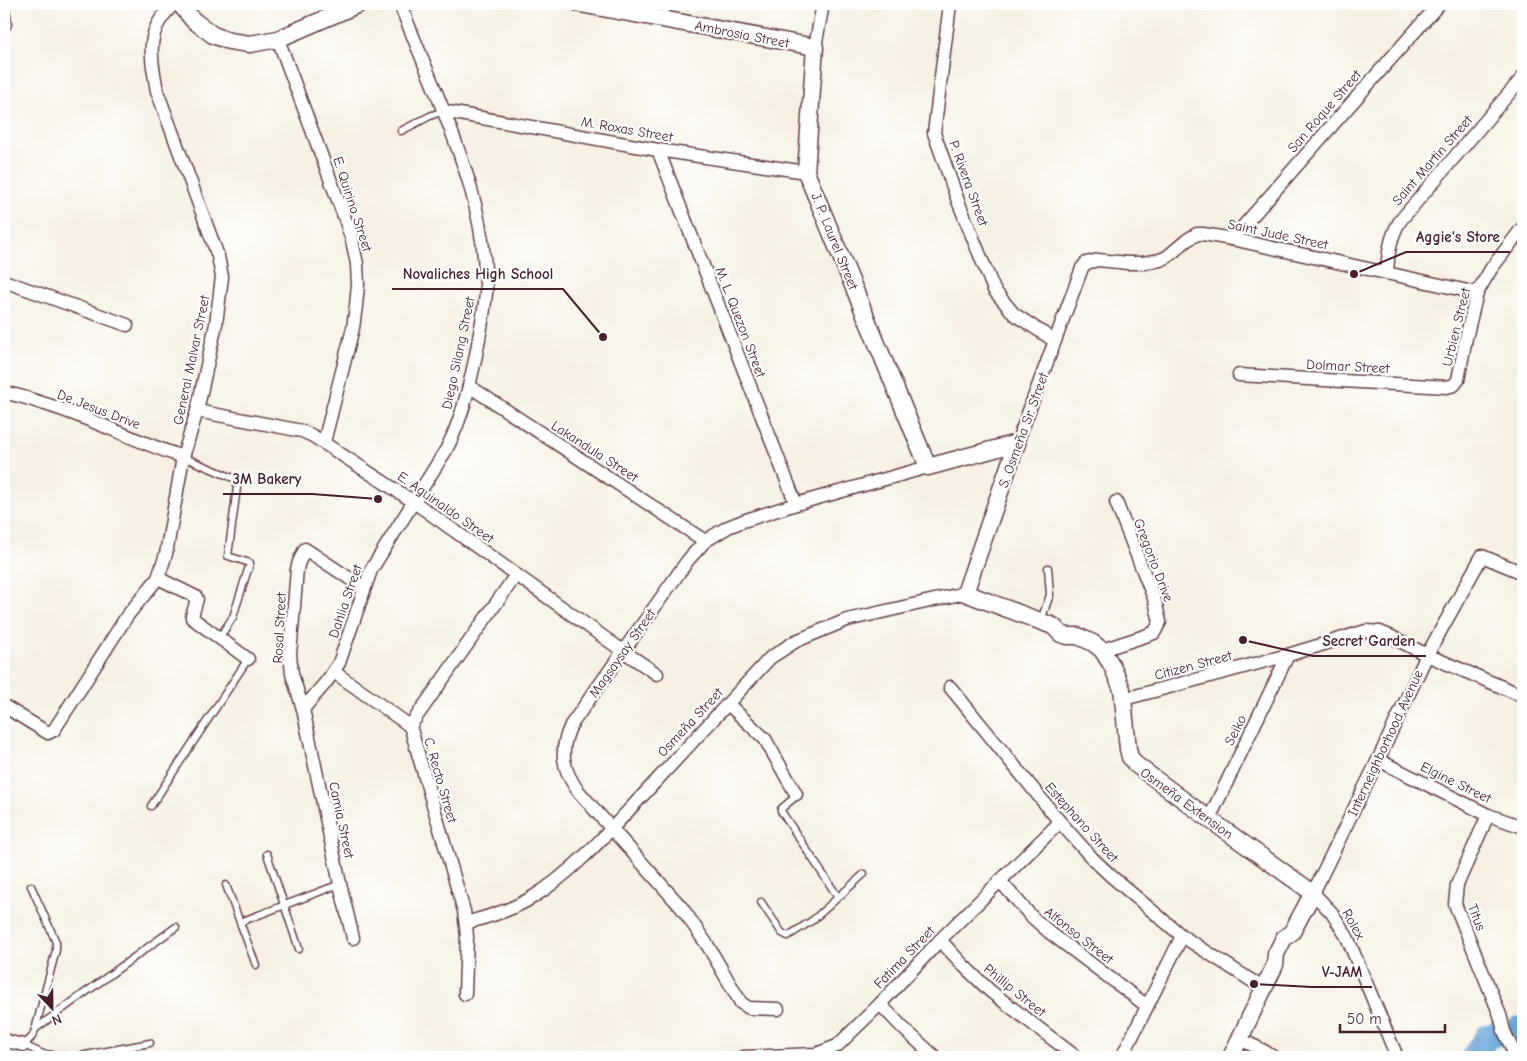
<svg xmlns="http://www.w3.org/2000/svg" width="1527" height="1061" font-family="'Comic Neue',sans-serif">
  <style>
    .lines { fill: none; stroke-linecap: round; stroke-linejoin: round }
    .river { stroke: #69a7db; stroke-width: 25 }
    .service-casing { stroke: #643e46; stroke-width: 9 }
    .minor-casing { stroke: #643e46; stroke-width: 15 }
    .tertiary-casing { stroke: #643e46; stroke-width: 19 }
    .service { stroke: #fff; stroke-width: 6 }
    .minor { stroke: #fff; stroke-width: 12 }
    .tertiary { stroke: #fff; stroke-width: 16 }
    .labels { text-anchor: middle; stroke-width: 4.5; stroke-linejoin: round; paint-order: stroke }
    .street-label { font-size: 14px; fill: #4a1f2b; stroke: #fff }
    .leader { fill: none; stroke: #4a1f2b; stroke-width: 2 }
    .callout-dot { fill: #4a1f2b; stroke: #fff; stroke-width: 2 }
    .callout-label { font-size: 15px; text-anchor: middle; font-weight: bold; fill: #4a1f2b; stroke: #fff; stroke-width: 4.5; stroke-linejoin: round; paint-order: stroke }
  </style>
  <rect width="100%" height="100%" fill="#fff"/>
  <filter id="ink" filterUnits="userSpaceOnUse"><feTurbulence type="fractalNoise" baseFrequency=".02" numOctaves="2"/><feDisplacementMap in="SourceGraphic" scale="10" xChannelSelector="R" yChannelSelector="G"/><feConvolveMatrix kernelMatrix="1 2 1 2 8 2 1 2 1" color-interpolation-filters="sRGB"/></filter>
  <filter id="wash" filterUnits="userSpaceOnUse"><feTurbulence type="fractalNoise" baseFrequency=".0096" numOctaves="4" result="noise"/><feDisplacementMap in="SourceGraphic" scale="20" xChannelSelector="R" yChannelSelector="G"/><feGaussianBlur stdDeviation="1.12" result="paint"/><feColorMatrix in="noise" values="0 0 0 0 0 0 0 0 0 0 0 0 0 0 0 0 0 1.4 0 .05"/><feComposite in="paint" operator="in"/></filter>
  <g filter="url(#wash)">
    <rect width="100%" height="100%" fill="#f6f1e2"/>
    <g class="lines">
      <g class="river">
        <path d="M1518 1029 1523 1028"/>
        <path d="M1473 1057 1487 1037 1498 1033"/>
      </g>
    </g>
  </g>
  <g filter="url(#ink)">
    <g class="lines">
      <g class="service-casing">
        <g id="service">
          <path d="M664 18 667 4"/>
          <path d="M401 131 430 116 443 111"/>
          <path d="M183 457 238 480 228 556 250 563 233 617 219 638"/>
          <path d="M1041 620 1050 595 1048 568"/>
          <path d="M796 794 794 798 781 809V811L838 897"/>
          <path d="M151 806 248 659"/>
          <path d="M267 854 299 949"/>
          <path d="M226 885 256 965"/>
          <path d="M31 886 56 942V950L35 1030 32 1037 24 1045 43 1054 75 1057 150 1043"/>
          <path d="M761 902 782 933 788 936 813 920 864 874"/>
          <path d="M240 922 340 884"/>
          <path d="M35 1029 176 927"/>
        </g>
      </g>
      <g class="minor-casing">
        <g id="minor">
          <path d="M950 4 934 133 958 201 994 290 1014 314 1055 341"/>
          <path d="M4 14 5 24"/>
          <path d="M278 39 345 219 352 240 357 264 358 285 356 306 353 328 324 442"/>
          <path d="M815 47 823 4"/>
          <path d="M443 111 658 150 806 172"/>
          <path d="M658 150 796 504"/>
          <path d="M1232 239 1439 4"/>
          <path d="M1387 273C1388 254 1390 237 1400 221L1523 77"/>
          <path d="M4 281 127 325"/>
          <path d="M1239 375 1447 387 1454 385 1458 380 1466 338 1477 293 1491 269 1523 227"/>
          <path d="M469 386 705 541"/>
          <path d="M4 393C17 394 32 400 45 404 92 418 136 442 183 457"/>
          <path d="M197 411 302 431 313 436 414 502 623 651 657 674"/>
          <path d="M1017 443 1082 268 1086 263 1098 260 1128 263H1143L1160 260 1167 257 1187 240 1197 234H1203L1232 239 1477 293"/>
          <path d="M158 578 196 597 197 599 192 616V618L248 659"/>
          <path d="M1102 650 1154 633 1160 622 1155 601 1116 502"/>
          <path d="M334 672 410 726"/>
          <path d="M950 687 1060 822 1092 858 1111 876 1182 936 1263 988"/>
          <path d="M1124 699 1288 655 1366 631 1380 632 1392 637 1427 655 1523 696"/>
          <path d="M728 704 765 739 796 794"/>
          <path d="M4 706 48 733 54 730 127 616 158 578 166 554 183 457 197 411 216 324 222 277 218 256 157 91C151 56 144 31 174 4"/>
          <path d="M303 709 327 681 339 663 371 570 446 450C461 421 468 392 475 360 479 338 484 315 486 293 487 285 485 277 485 270 482 211 462 157 440 102 427 70 413 37 400 4"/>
          <path d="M410 726 464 911 467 936 465 994"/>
          <path d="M410 726 516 575"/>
          <path d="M1378 760 1488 815 1523 827"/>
          <path d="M1488 815 1457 885 1455 904 1500 1015 1504 1031 1516 1057"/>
          <path d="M1209 819 1288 655"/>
          <path d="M1000 881 1031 916 1049 932 1147 1006"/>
          <path d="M466 923C490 916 512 910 533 897 575 871 610 830 644 794 686 749 728 703 770 658L796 641 847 620 965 593"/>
          <path d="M353 938 340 884 303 709 292 674 290 655 297 569 299 562 305 549 364 588"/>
          <path d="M940 940 964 966 990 991 1076 1057"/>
          <path d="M880 1004 903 1028 935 1057"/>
          <path d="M778 1009 749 1008 741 1003 708 946 682 908 579 792C562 770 559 750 571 725L688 560 705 541 728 527 743 521 796 504 928 467"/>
          <path d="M4 1039 10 1042 24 1045"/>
          <path d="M1240 1039 1264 1051 1273 1057"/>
          <path d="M743 1057 816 1054 837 1046 880 1004 940 940 1060 822"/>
          <path d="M1122 1057 1182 936"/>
          <path d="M1397 1057 1347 937 1332 913 1313 893 1378 760 1427 655 1482 556 1523 573"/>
        </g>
      </g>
      <g class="tertiary-casing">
        <g id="tertiary">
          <path d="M180 4 193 20 213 35 229 41 250 44 278 39 359 4"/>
          <path d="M580 4 815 47 806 172 928 467 1017 443"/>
          <path d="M1017 443 965 593 1053 626 1061 634 1067 636H1078L1093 643 1102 650 1111 664 1122 689 1128 749 1130 757 1135 764 1209 819 1313 893 1292 932 1284 938 1276 954 1275 965 1231 1057"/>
        </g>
      </g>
      <use href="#service" class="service"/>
      <use href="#minor" class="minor"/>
      <use href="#tertiary" class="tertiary"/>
    </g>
  </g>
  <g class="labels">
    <g class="street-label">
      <text transform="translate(742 34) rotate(11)" y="5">Ambrosia Street</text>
      <text transform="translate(1324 111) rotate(-49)" y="5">San Roque Street</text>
      <text transform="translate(627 129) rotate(10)" y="5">M. Roxas Street</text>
      <text transform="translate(1432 160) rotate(-49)" y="5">Saint Martin Street</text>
      <text transform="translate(969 183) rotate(70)" y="5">P. Rivera Street</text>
      <text transform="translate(353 204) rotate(72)" y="5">E. Quirino Street</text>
      <text transform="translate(1278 234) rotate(12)" y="5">Saint Jude Street</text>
      <text transform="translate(835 241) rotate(68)" y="5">J. P. Laurel Street</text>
      <text transform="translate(741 322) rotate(69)" y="5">M. L. Quezon Street</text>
      <text transform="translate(1456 327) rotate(-76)" y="5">Urbien Street</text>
      <text transform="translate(458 353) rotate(-78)" y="5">Diego Silang Street</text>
      <text transform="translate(191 360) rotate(-78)" y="5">General Malvar Street</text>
      <text transform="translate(1348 366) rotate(3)" y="5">Dolmar Street</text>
      <text transform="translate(99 409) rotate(21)" y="5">De Jesus Drive</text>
      <text transform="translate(1023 430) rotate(-70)" y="5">S. Osmeña Sr. Street</text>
      <text transform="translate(595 451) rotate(33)" y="5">Lakandula Street</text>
      <text transform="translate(446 507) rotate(35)" y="5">E. Aguinaldo Street</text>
      <text transform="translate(1154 560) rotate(69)" y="5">Gregorio Drive</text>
      <text transform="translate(345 601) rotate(-71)" y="5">Dahlia Street</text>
      <text transform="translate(279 628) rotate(-87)" y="5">Rosal Street</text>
      <text transform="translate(622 653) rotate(-55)" y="5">Magsaysay Street</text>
      <text transform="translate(1193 665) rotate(-15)" y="5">Citizen Street</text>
      <text transform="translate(690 722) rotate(-47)" y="5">Osmeña Street</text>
      <text transform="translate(1235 730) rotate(-64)" y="5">Seiko</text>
      <text transform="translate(1385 743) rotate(-65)" y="5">Interneighborhood Avenue</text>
      <text transform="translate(441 780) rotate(74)" y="5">C. Recto Street</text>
      <text transform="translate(1456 782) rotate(26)" y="5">Elgine Street</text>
      <text transform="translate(1187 803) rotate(36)" y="5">Osmeña Extension</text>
      <text transform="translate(342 820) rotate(78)" y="5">Camia Street</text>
      <text transform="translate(1082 822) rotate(48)" y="5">Estephano Street</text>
      <text transform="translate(1477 917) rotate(69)" y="5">Titus</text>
      <text transform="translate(1354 924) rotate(61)" y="5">Rolex</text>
      <text transform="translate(1079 935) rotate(38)" y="5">Alfonso Street</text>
      <text transform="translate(904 957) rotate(-46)" y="5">Fatima Street</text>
      <text transform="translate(1015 990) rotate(39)" y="5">Phillip Street</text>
    </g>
  </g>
  <path class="leader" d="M1354 274L1406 252H1510M603 337L563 289H392M378 499L312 494H223M1243 640L1313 656H1426M1254 984L1312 987H1372"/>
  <g class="callout-dot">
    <circle cx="1354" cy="274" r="5"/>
    <circle cx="603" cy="337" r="5"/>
    <circle cx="378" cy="499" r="5"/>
    <circle cx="1243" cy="640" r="5"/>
    <circle cx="1254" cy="984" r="5"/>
  </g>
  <g class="callout-label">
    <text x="1458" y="242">Aggie's Store</text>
    <text x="478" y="279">Novaliches High School</text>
    <text x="267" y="484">3M Bakery</text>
    <text x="1369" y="646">Secret Garden</text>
    <text x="1342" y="977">V-JAM</text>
  </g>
  <rect width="1527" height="1061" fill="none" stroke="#fff" stroke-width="20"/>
  <g transform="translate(52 1008) rotate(158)" stroke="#ffffff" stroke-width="4" paint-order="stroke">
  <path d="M0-4L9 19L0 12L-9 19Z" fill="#4a1f2b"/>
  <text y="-8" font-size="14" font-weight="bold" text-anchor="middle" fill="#4a1f2b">N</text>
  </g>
  <path d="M1340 1024v8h105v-8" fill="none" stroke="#4a1f2b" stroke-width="2.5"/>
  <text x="1347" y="1024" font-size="15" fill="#4a1f2b" stroke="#ffffff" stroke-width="4" paint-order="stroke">50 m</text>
</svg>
